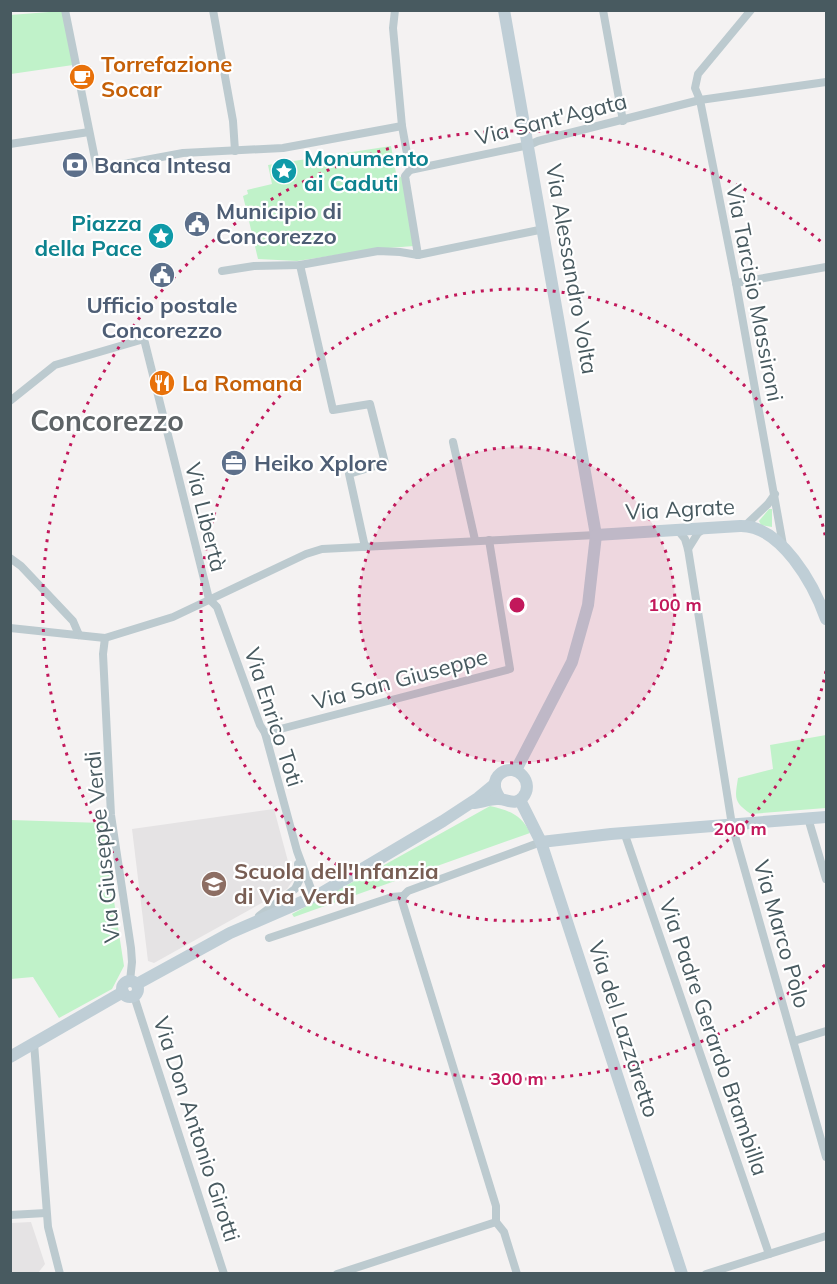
<svg xmlns="http://www.w3.org/2000/svg" width="837" height="1284" font-family="Mulish,sans-serif">
  <style>
    .education { fill: #e5e3e4 }
    .green { fill: #c0f2c9 }
    .lines { fill: none; stroke-linecap: round; stroke-linejoin: round }
    .street { stroke: #bccacf; stroke-width: 8 }
    .secondary { stroke: #bfced6; stroke-width: 12 }
    .ring { fill: none; stroke: #c2185b; stroke-width: 3; stroke-dasharray: 3 6 }
    .labels { text-anchor: middle; stroke-width: 4.5; stroke-linejoin: round; paint-order: stroke }
    .food-label { font-size: 22px; font-weight: bold; fill: #c56008; stroke: #fff; text-anchor: start }
    .street-label { font-size: 22px; fill: #485a60; stroke: #fff }
    .culture-label { font-size: 22px; font-weight: bold; fill: #0d838f; stroke: #fff; text-anchor: start }
    .service-label { font-size: 22px; font-weight: bold; fill: #4e5e75; stroke: #fff; text-anchor: start }
    .education-label { font-size: 22px; font-weight: bold; fill: #785e54; stroke: #fff; text-anchor: start }
    .district-label { font-size: 28px; font-weight: bold; fill: #5e6467; stroke: #fff }
    .centre { fill: #c2185b; stroke: #fff; stroke-width: 3 }
    .ring-label { font-size: 18px; text-anchor: middle; font-weight: bold; fill: #c2185b; stroke: #fff; stroke-width: 4.5; stroke-linejoin: round; paint-order: stroke }
  </style>
  <rect width="100%" height="100%" fill="#f4f2f2"/>
  <g class="education">
    <path d="M274 809 293 880 287 889 154 963 148 961 132 829Z"/>
    <path d="M31 1222 45 1264 38 1273H11V1223Z"/>
  </g>
  <g class="green">
    <path d="M62 11 73 65 11 74 10 15Z"/>
    <path d="M391 146 396 173 403 179 414 246 376 249 297 261 258 259 243 196 248 194 247 190 272 184 268 165Z"/>
    <path d="M769 509H772V527L761 525 759 521Z"/>
    <path d="M826 735V808L751 814C733 802 735 798 738 778L773 769 770 745Z"/>
    <path d="M490 806C508 810 522 815 530 833L294 917 292 914 368 874Z"/>
    <path d="M11 820 102 823 124 966 112 989 59 1018 33 977 11 979Z"/>
  </g>
  <g class="lines">
    <g class="street">
      <path d="M65 10 97 169 183 153 283 148 402 126"/>
      <path d="M213 10 233 121 235 151"/>
      <path d="M395 10 393 28 402 126 410 170 405 176 418 255"/>
      <path d="M603 10 623 121"/>
      <path d="M751 10 698 74 695 88 700 100 736 283 783 545"/>
      <path d="M10 144 89 132"/>
      <path d="M410 170 529 145 538 141 700 100 826 82"/>
      <path d="M300 265 333 410 370 404 385 463 349 474 365 547"/>
      <path d="M222 271 254 266 300 265 378 251 400 252 418 255 544 229"/>
      <path d="M736 283 826 267"/>
      <path d="M10 401 55 365 144 339 209 599"/>
      <path d="M453 442 475 540"/>
      <path d="M746 525 768 504 775 494"/>
      <path d="M677 529 685 539 688 549 732 825 826 1157"/>
      <path d="M688 549 698 533 704 529"/>
      <path d="M10 558 21 566 73 621 79 635"/>
      <path d="M209 599 217 607 260 725 265 733 297 851 314 897"/>
      <path d="M10 628 105 638 173 617 306 554 322 549 596 535"/>
      <path d="M105 638 103 654 111 815 131 948 132 962 130 981"/>
      <path d="M265 733 510 669 489 540"/>
      <path d="M808 818 826 879"/>
      <path d="M624 832 769 1254"/>
      <path d="M403 896 402 901 496 1206V1222"/>
      <path d="M259 916 295 889 299 881 298 864"/>
      <path d="M269 938 392 897 403 896 408 891 541 842"/>
      <path d="M134 996 224 1274"/>
      <path d="M794 1041 826 1031"/>
      <path d="M34 1043 48 1227 60 1274"/>
      <path d="M10 1215 46 1213"/>
      <path d="M496 1222 504 1232 517 1274"/>
      <path d="M337 1274 496 1222"/>
      <path d="M706 1274 826 1236"/>
    </g>
    <g class="secondary">
      <path d="M504 10 596 535 588 605 572 662 516 770"/>
      <path d="M596 535 740 526C781 525 814 585 826 619"/>
      <path d="M520 800 541 842 682 1274"/>
      <path d="M474 803C482 802 490 799 497 799 507 798 514 807 523 797 535 783 517 762 501 773 492 780 494 790 500 798"/>
      <path d="M541 842 611 834 826 817"/>
      <circle cx="130" cy="989" r="8"/>
      <path d="M137 984 230 933 320 894 443 821 478 798 495 784"/>
      <path d="M10 1057 123 992"/>
    </g>
  </g>
  <circle cx="517" cy="605" r="158" fill="#c2185b" fill-opacity=".12"/>
  <g class="ring">
    <circle cx="517" cy="605" r="158"/>
    <path d="M826 671A316 316 0 1 1 826 539"/>
    <path d="M825 965A474 474 0 1 1 825 245"/>
  </g>
  <defs>
    <g id="cafe-disc" transform="scale(1.35)"><circle r="9.5" fill="#e8710a" stroke="#fff"/><path d="M-5.5-4.5H6V0H3Q3 3.5 0 3.5H-2.5Q-5.5 3.5-5.5 0ZM3-3.2v2h1.7v-2ZM-6 4.5H4V6H-6Z" fill="#fff"/></g>
    <g id="bank-disc" transform="scale(1.35)"><circle r="9.5" fill="#5c6f8a" stroke="#fff"/><path d="M-6-4H6V4H-6ZM0-2.3a2.3 2.3 0 1 0 0 4.6a2.3 2.3 0 1 0 0-4.6Z" fill="#fff"/></g>
    <g id="sight-disc" transform="scale(1.35)"><circle r="9.5" fill="#0f9aa8" stroke="#fff"/><path d="M0-6L1.8-2.2L6-1.7L2.9 1.2L3.7 5.4L0 3.3L-3.7 5.4L-2.9 1.2L-6-1.7L-1.8-2.2Z" fill="#fff"/></g>
    <g id="civic-disc" transform="scale(1.35)"><circle r="9.5" fill="#5c6f8a" stroke="#fff"/><path d="M-.6-6.5H3V-4.5H.6V-3L4-1V1h2V6H-6V1h2V-1L-.6-3ZM-1.2 2.5V6h2.4V2.5Z" fill="#fff"/></g>
    <g id="restaurant-disc" transform="scale(1.35)"><circle r="9.5" fill="#e8710a" stroke="#fff"/><path d="M-5-6h1v4h1v-4h1v4h1v-4h1v5L-1.5 .5V6h-2V.5L-5-1ZM5-6V6H3V1.5H1.5Q1.5-4 5-6Z" fill="#fff"/></g>
    <g id="office-disc" transform="scale(1.35)"><circle r="9.5" fill="#5c6f8a" stroke="#fff"/><path d="M-6-3h4V-5.5h4V-3h4V5H-6ZM-1-4.5V-3h2v-1.5ZM-6 0V1H6V0Z" fill="#fff"/></g>
    <g id="school-disc" transform="scale(1.35)"><circle r="9.5" fill="#8d6e63" stroke="#fff"/><path d="M0-5L7-2L0 1L-7-2ZM-4 1L0 2.5L4 1V4Q0 6-4 4Z" fill="#fff"/></g>
  </defs>
  <g fill-rule="evenodd">
    <use href="#cafe-disc" x="82" y="77"/>
    <use href="#bank-disc" x="75" y="165"/>
    <use href="#sight-disc" x="284" y="171"/>
    <use href="#civic-disc" x="197" y="224"/>
    <use href="#sight-disc" x="161" y="236"/>
    <use href="#civic-disc" x="162" y="275"/>
    <use href="#restaurant-disc" x="162" y="383"/>
    <use href="#office-disc" x="234" y="463"/>
    <use href="#school-disc" x="214" y="884"/>
  </g>
  <g class="labels">
    <g class="food-label">
      <text x="101" y="72">Torrefazione<tspan x="101" dy="25">Socar</tspan></text>
      <text x="182" y="391">La Romana</text>
    </g>
    <g class="street-label">
      <text transform="translate(551 119) rotate(-14)" y="8">Via Sant'Agata</text>
      <text transform="translate(572 269) rotate(80)" y="8">Via Alessandro Volta</text>
      <text transform="translate(755 293) rotate(79)" y="8">Via Tarcisio Massironi</text>
      <text transform="translate(680 509) rotate(-3)" y="8">Via Agrate</text>
      <text transform="translate(206 517) rotate(76)" y="8">Via Libertà</text>
      <text transform="translate(400 679) rotate(-15)" y="8">Via San Giuseppe</text>
      <text transform="translate(274 717) rotate(72)" y="8">Via Enrico Toti</text>
      <text transform="translate(102 847) rotate(-96)" y="8">Via Giuseppe Verdi</text>
      <text transform="translate(782 934) rotate(74)" y="8">Via Marco Polo</text>
      <text transform="translate(624 1029) rotate(72)" y="8">Via del Lazzaretto</text>
      <text transform="translate(714 1037) rotate(71)" y="8">Via Padre Gerardo Brambilla</text>
      <text transform="translate(197 1129) rotate(72)" y="8">Via Don Antonio Girotti</text>
    </g>
    <g class="culture-label">
      <text x="304" y="166">Monumento<tspan x="304" dy="25">ai Caduti</tspan></text>
      <text x="142" y="231" text-anchor="end">Piazza<tspan x="142" dy="25">della Pace</tspan></text>
    </g>
    <g class="service-label">
      <text x="94" y="173">Banca Intesa</text>
      <text x="216" y="219">Municipio di<tspan x="216" dy="25">Concorezzo</tspan></text>
      <text x="162" y="313" text-anchor="middle">Ufficio postale<tspan x="162" dy="25">Concorezzo</tspan></text>
      <text x="254" y="471">Heiko Xplore</text>
    </g>
    <g class="education-label">
      <text x="234" y="879">Scuola dell'Infanzia<tspan x="234" dy="25">di Via Verdi</tspan></text>
    </g>
    <g class="district-label">
      <text x="107" y="431">Concorezzo</text>
    </g>
  </g>
  <circle cx="517" cy="605" r="9" class="centre"/>
  <g class="ring-label">
    <text x="675" y="611">100 m</text>
    <text x="740" y="835">200 m</text>
    <text x="517" y="1085">300 m</text>
  </g>
  <rect width="837" height="1284" fill="none" stroke="#485a60" stroke-width="24"/>
</svg>
